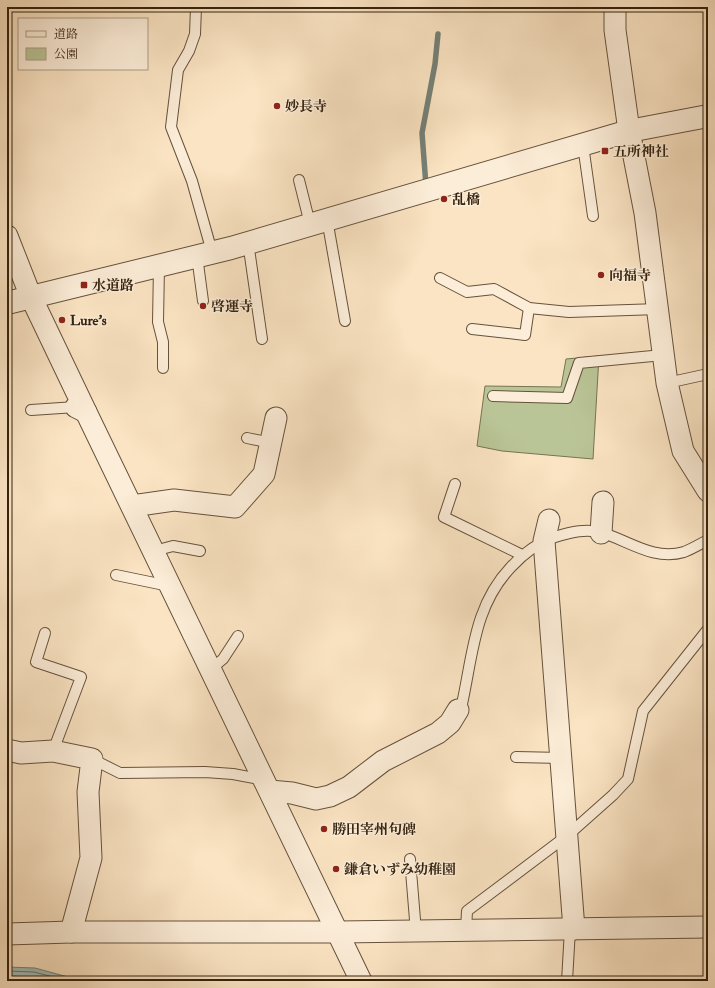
<svg xmlns="http://www.w3.org/2000/svg" width="715" height="988" font-family="'IM FELL Double Pica','Noto Serif JP',serif">
  <style>
    .green { fill: #bac597; stroke: #777453 }
    .water { fill: #a0beba; stroke: #758076 }
    .lines { fill: none; stroke-linecap: round; stroke-linejoin: round }
    .shore { stroke: #6a7064; stroke-width: 1 }
    .stream { stroke: #758076; stroke-width: 5.5 }
    .service-casing { stroke: #66523c; stroke-width: 12 }
    .minor-casing { stroke: #66523c; stroke-width: 23 }
    .tertiary-casing { stroke: #66523c; stroke-width: 24 }
    .service { stroke: #fcedd8; stroke-width: 10 }
    .minor { stroke: #fcedd8; stroke-width: 21 }
    .tertiary { stroke: #fcedd8; stroke-width: 22 }
    .poi-dot { fill: #8f2418; stroke: #fcedd8; stroke-width: 1.5 }
    .labels { text-anchor: middle; stroke-width: 3; stroke-linejoin: round; paint-order: stroke }
    .poi-label { font-size: 14px; font-weight: bold; fill: #34220f; stroke: #fcedd8; text-anchor: start }
  </style>
  <rect width="100%" height="100%" fill="#fbe4c3"/>
  <filter id="stains"><feTurbulence type="fractalNoise" baseFrequency=".005" numOctaves="4"/><feColorMatrix values="0 0 0 0 .2 0 0 0 0 .09 0 0 0 0 .02 0 0 0 .5 -.17"/></filter>
  <radialGradient id="worn" r=".72"><stop offset=".6" stop-color="#630" stop-opacity="0"/><stop offset="1" stop-color="#630" stop-opacity=".3"/></radialGradient>
  <path class="green" d="M599 356 593 459 502 451 477 446 485 386 561 387 566 359Z"/>
  <path class="water" d="M7 967 35 968 83 981H7Z"/>
  <g class="lines">
    <g class="shore">
      <path d="M7 971 34 972 69 981"/>
      <path d="M7 976 33 977 50 981"/>
    </g>
    <path class="stream" d="M426 186 422 133 435 64 438 34"/>
    <g class="service-casing">
      <g id="service">
        <path d="M196 7 195 34 189 51 178 70 171 127 192 181 212 252"/>
        <path d="M583 145 593 216"/>
        <path d="M299 180 310 224"/>
        <path d="M327 219 345 321"/>
        <path d="M248 242 262 339"/>
        <path d="M197 256 203 301"/>
        <path d="M159 266 158 322 163 342V368"/>
        <path d="M440 278 467 292 494 289 529 308 569 312 659 309"/>
        <path d="M472 329 525 335 529 308"/>
        <path d="M667 383 708 374"/>
        <path d="M493 396 567 398 579 363 663 355"/>
        <path d="M31 410 76 407"/>
        <path d="M247 438 271 443"/>
        <path d="M455 484 444 517 522 555"/>
        <path d="M154 551 173 546 200 551"/>
        <path d="M116 575 169 586"/>
        <path d="M45 633 36 662 81 677 53 751"/>
        <path d="M211 669 223 659 238 636"/>
        <path d="M458 710 462 704C473 654 474 606 511 567 524 553 537 543 555 537 571 532 587 528 603 533 629 541 654 561 684 552 692 549 700 544 708 540"/>
        <path d="M516 757 562 758"/>
        <path d="M92 759 120 773 205 772 233 774 264 780"/>
        <path d="M410 859 416 932"/>
        <path d="M466 930 467 911 568 835 613 795 628 779 643 711 708 629"/>
        <path d="M567 981 570 929"/>
      </g>
    </g>
    <g class="minor-casing">
      <g id="minor">
        <path d="M615 7V30L629 131 645 213 667 383 683 451 708 491"/>
        <path d="M7 236 31 297 86 412 76 407"/>
        <path d="M86 412 361 981"/>
        <path d="M132 506 174 500 235 507 264 474 276 418"/>
        <path d="M549 520 544 541 574 929"/>
        <path d="M601 533 603 502"/>
        <path d="M7 750 21 753 53 751 92 759 88 792 91 858 71 932"/>
        <path d="M270 791 292 793 316 799 330 796 349 787 383 761 438 733 450 723 458 710"/>
        <path d="M7 934 71 932H339L708 927"/>
      </g>
    </g>
    <g class="tertiary-casing">
      <path id="tertiary" d="M7 303 231 248 629 131 708 116"/>
    </g>
    <use href="#service" class="service"/>
    <use href="#minor" class="minor"/>
    <use href="#tertiary" class="tertiary"/>
  </g>
  <g class="poi-dot">
    <circle cx="277" cy="106" r="4"/>
    <rect x="601" y="147" width="8" height="8" rx="2"/>
    <circle cx="444" cy="199" r="4"/>
    <circle cx="601" cy="275" r="4"/>
    <rect x="80" y="281" width="8" height="8" rx="2"/>
    <circle cx="203" cy="306" r="4"/>
    <circle cx="62" cy="320" r="4"/>
    <circle cx="324" cy="829" r="4"/>
    <circle cx="336" cy="869" r="4"/>
  </g>
  <g class="labels">
    <g class="poi-label">
      <text x="285" y="111">妙長寺</text>
      <text x="613" y="156">五所神社</text>
      <text x="452" y="204">乱橋</text>
      <text x="609" y="280">向福寺</text>
      <text x="92" y="290">水道路</text>
      <text x="211" y="311">啓運寺</text>
      <text x="70" y="325">Lure's</text>
      <text x="332" y="834">勝田宰州句碑</text>
      <text x="344" y="874">鎌倉いずみ幼稚園</text>
    </g>
  </g>
  <rect width="715" height="988" fill="none" stroke="#fbe4c3" stroke-width="24"/>
  <rect x="8" y="8" width="699" height="972" fill="none" stroke="#34220f" stroke-width="2"/>
  <rect x="12" y="12" width="691" height="964" fill="none" stroke="#34220f"/>
  <rect x="18" y="18" width="130" height="52" fill="#fcedd8" stroke="#ac9c88"/>
  <rect x="26" y="31" width="20" height="6" fill="#fcedd8" stroke="#ac9c88"/>
  <text x="54" y="38" font-size="12" fill="#34220f">道路</text>
  <rect x="26" y="48" width="20" height="12" fill="#bac597" stroke="#ac9c88"/>
  <text x="54" y="58" font-size="12" fill="#34220f">公園</text>
  <rect width="100%" height="100%" filter="url(#stains)"/>
  <rect width="100%" height="100%" fill="url(#worn)"/>
</svg>
